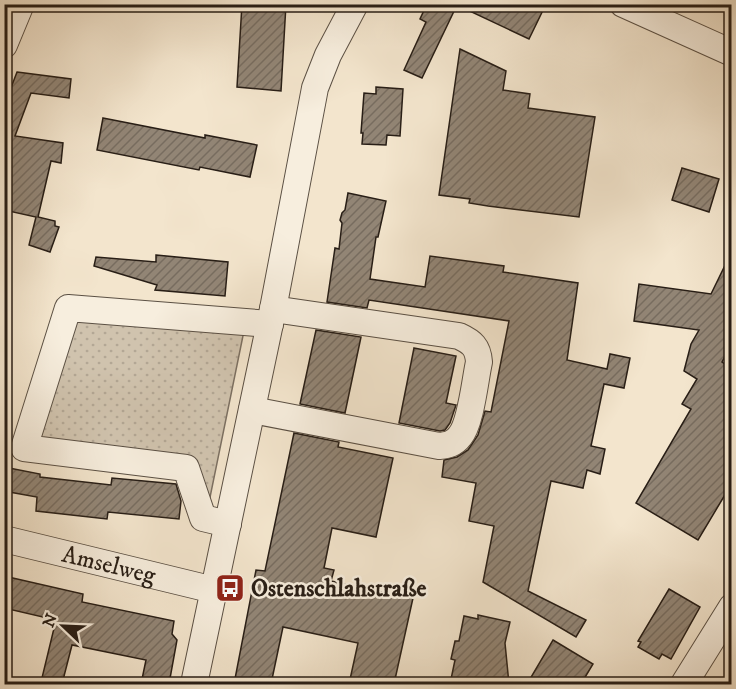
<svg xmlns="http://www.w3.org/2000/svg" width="736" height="689" font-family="'IM FELL DW Pica',serif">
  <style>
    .grass { fill: url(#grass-dots); stroke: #7c7062; stroke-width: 1.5 }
    .building { fill: url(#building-hatch); stroke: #281e16; stroke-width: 1.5 }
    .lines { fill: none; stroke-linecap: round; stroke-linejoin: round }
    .minor-casing { stroke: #5b5044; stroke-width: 28 }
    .minor { stroke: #f7eede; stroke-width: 26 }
    .labels { text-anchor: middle; stroke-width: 5; stroke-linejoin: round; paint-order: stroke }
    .street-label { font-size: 24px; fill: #281e16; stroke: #f7eede }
    .poi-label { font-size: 24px; font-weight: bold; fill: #281e16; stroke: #f7eede; text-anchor: start }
  </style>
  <defs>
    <pattern id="grass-dots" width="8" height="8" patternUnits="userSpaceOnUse" patternTransform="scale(1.5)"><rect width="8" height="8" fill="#d0c3ae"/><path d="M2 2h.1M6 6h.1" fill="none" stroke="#b3a795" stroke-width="1.8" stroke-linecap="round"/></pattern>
    <pattern id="building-hatch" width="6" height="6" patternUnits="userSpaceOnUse" patternTransform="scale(1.5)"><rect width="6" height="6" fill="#928575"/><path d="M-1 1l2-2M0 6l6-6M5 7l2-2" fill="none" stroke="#776c5f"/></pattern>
  </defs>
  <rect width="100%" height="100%" fill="#f3e5cd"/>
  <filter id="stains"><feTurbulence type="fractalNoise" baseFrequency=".00333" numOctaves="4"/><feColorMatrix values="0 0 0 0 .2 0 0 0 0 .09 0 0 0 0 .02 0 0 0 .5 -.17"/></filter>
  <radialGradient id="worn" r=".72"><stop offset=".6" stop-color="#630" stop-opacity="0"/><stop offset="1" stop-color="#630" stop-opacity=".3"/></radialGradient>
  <path class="grass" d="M73 313 245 326 207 512 192 463 32 443Z"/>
  <g class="building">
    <path d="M242 4H286L281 91 237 87Z"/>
    <path d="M427 4H546L529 39 457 5 422 78 404 70 426 22 420 19Z"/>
    <path d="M460 49 506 71 503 90 530 94 528 108 595 117 579 217 488 206 469 203 470 199 439 195Z"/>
    <path d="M17 72 71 79 69 98 31 93 15 136 63 143 61 163 51 161 38 217 55 221V226L59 227 50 252 29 245 36 217 4 210V106Z"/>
    <path d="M376 87 403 89 400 136 387 135 386 145 362 144 363 133H361L364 93 376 94Z"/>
    <path d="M103 118 205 138V135L257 145 250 177 200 167 199 170 97 150Z"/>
    <path d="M682 168 719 179 709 212 672 200Z"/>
    <path d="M348 193 386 201 378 237H376L370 279 425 287 430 256 504 266 503 272 578 283 567 360 607 369 610 354 630 358 624 388 604 384 591 446 605 449 600 474 587 470 583 488 551 481 528 591 586 620 576 637 483 582 494 526 469 521 476 483 442 477 444 460 457 457 468 450 478 435 485 411 491 412 509 321 369 300 367 308 327 302 335 248 339 249 342 223 340 220 342 213 345 210Z"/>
    <path d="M732 251V343L722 362 732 369V483L698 540 636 503 691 409 682 404 697 379 684 371 691 344 699 330 634 321 639 284 711 294Z"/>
    <path d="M156 255 228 262 225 296 155 290 157 285 94 266 96 257 156 262Z"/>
    <path d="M316 330 361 337 345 413 300 404Z"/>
    <path d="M414 348 456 356 446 403 456 405 450 423 445 430 440 431 399 423Z"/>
    <path d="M294 433 339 442 338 447 393 458 376 537 332 528 324 568 334 570 331 581 413 598 394 684H349L358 643 283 627 271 684H234L256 570 265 571Z"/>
    <path d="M4 467 40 474V477L111 485 112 478 176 484 181 501 179 519 108 512 107 519 36 511 37 497 4 491Z"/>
    <path d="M4 576 83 594 82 602 174 621 172 634 177 640 169 684H141L146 660 72 645 62 684 41 682 56 620 4 608Z"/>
    <path d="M669 589 700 607 671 659 662 654 659 659 638 647 641 642 638 641Z"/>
    <path d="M478 615 510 622 505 643 509 684H450L455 660 451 659 455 641H459L464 616 478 619Z"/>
    <path d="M553 640 593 664 581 684H527Z"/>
  </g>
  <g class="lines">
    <g class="minor-casing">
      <g id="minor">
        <path d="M623 4 732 53"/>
        <path d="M4 45 21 4"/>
        <path d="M252 410 439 446C448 445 454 444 460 436 471 423 475 380 479 362 478 347 472 342 459 336L273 309"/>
        <path d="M228 524 203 518 186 468 24 448 68 308 270 324"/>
        <path id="s1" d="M4 539 214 590"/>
        <path d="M194 684 273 309 315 88 328 55 355 4"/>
        <path d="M684 684 732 607"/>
      </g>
    </g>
    <use href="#minor" class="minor"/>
  </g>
  <defs>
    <g id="bus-square" transform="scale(1.5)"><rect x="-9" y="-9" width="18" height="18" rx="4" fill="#8f2418" stroke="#f7eede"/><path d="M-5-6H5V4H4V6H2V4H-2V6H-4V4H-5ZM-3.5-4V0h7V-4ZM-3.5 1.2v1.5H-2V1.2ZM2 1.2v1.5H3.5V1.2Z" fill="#fff"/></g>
  </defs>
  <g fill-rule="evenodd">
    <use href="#bus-square" x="230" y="588"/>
  </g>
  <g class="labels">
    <g class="street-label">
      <text dy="8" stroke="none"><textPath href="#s1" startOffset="108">Amselweg</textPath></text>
    </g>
    <g class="poi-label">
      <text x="251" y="596">Ostenschlahstraße</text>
    </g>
  </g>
  <rect width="736" height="689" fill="none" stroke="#f3e5cd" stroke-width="24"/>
  <rect x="6" y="6" width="724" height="677" fill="none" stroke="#281e16" stroke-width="3"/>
  <rect x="12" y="12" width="712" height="665" fill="none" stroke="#281e16" stroke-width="1.5"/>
  <g transform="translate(63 626) rotate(293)" stroke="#f7eede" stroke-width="4.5" paint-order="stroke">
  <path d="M0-4.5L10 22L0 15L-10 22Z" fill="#281e16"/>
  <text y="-9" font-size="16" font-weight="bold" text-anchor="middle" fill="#281e16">N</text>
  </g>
  <rect width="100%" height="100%" filter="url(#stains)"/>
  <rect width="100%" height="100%" fill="url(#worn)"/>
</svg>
